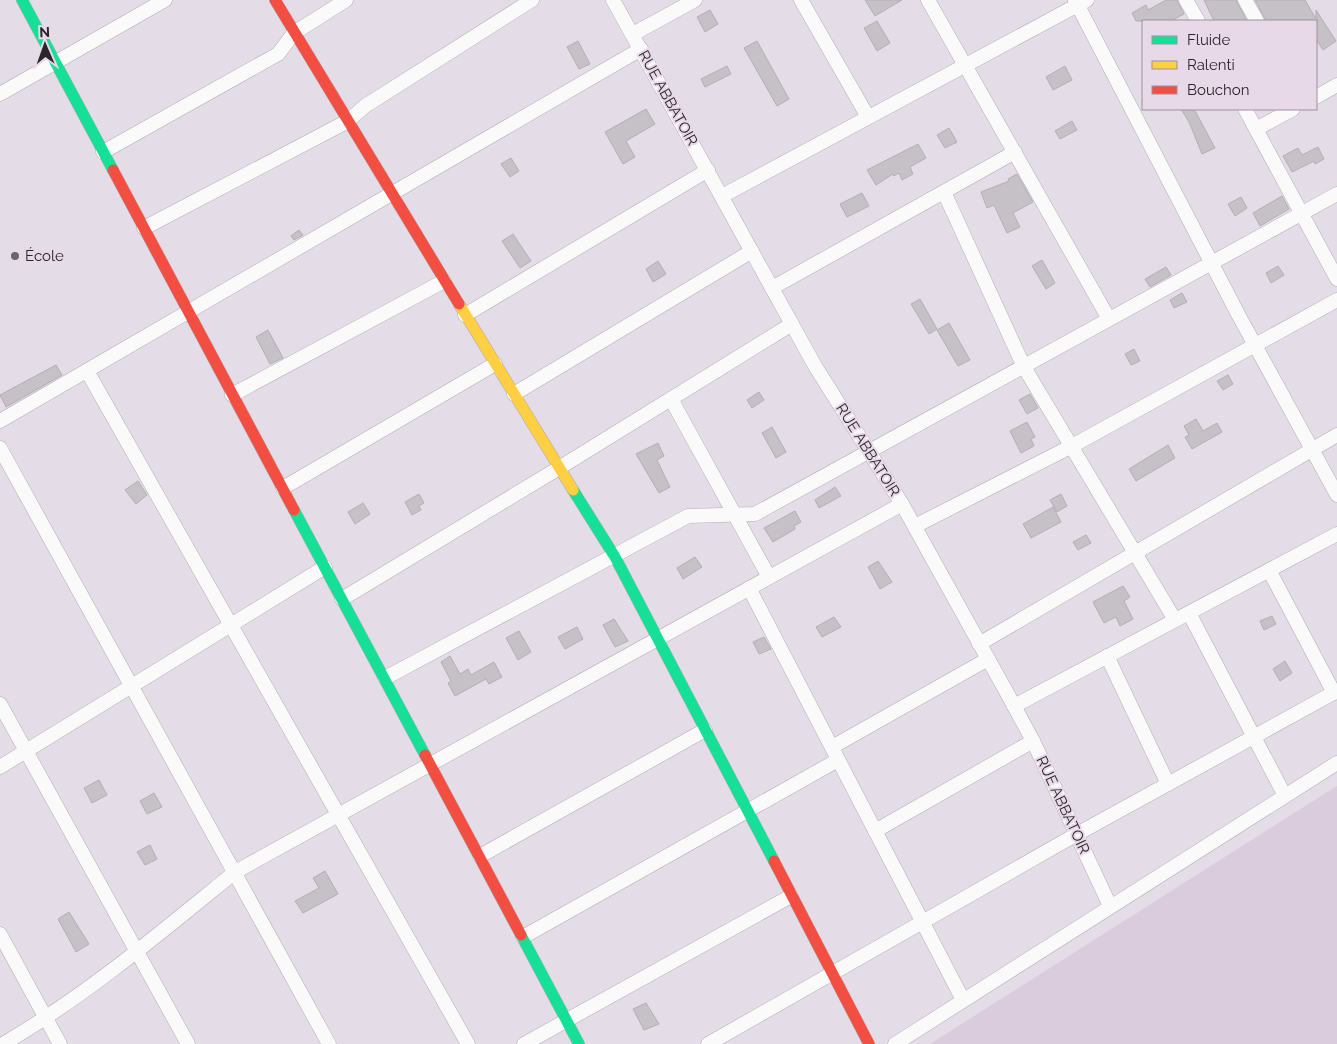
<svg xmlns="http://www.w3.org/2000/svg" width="1337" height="1044" font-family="Raleway,sans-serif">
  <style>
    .built { fill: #daccdc }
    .building { fill: #c6c0c7; stroke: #b4aeb5 }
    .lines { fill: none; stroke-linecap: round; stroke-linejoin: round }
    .street-casing { stroke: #b4adb4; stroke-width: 15 }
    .fast-casing { stroke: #b4adb4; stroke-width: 12 }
    .slow-casing { stroke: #b4adb4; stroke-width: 12 }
    .jam-casing { stroke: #b4adb4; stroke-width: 12 }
    .street { stroke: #fbfafb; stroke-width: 14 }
    .fast { stroke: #16e098; stroke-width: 11 }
    .slow { stroke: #ffcf43; stroke-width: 11 }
    .jam { stroke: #f24e42; stroke-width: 11 }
    .poi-dot { fill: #6b656c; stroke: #e8d9e9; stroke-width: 2 }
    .labels { text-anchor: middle; stroke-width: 4; stroke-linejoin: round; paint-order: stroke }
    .street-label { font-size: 15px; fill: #2a252a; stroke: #e8d9e9 }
    .poi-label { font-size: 15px; fill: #2a252a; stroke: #e8d9e9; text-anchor: start }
  </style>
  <rect width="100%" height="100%" fill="#e4dce6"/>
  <path class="built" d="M1337 786V1044H930L1272 827Z"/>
  <g class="building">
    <path d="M865 0H902L875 16Z"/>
    <path d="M1166 0H1177L1184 14 1171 21H1136L1132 13 1146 5 1148 10Z"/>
    <path d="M1204 0H1236L1247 21H1214Z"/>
    <path d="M1255 0H1305L1316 19V10L1336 41 1323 50 1316 39V21H1266Z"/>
    <path d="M710 10 718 24 705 32 697 17Z"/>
    <path d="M877 21 890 43 877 51 864 28Z"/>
    <path d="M578 41 590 64 579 69 567 47Z"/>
    <path d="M757 41 789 99 777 106 744 48Z"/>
    <path d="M727 66 731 74 705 87 701 79Z"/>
    <path d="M1065 66 1072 80 1053 90 1046 77Z"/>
    <path d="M646 109 655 124 626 141 635 157 623 164 605 132Z"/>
    <path d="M1181 109H1194L1215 148 1202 154 1189 122Z"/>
    <path d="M1072 121 1077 130 1060 139 1055 131Z"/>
    <path d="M949 128 957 142 945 148 937 135Z"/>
    <path d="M918 144 926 158 910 167 913 174 902 180 899 173 894 176 893 174 876 185 867 170Z"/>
    <path d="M1318 147 1324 159 1315 164 1314 161 1292 172 1283 156 1298 148 1302 155Z"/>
    <path d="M511 158 519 171 510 177 501 164Z"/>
    <path d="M1017 174 1033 202 1013 213 1020 227 1007 233 994 205 987 208 981 192 1009 181 1008 179Z"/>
    <path d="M862 193 869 206 847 217 840 204Z"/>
    <path d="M1282 196 1289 209 1260 226 1253 213Z"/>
    <path d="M1241 197 1247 208 1235 216 1228 204Z"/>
    <path d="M299 230 303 235 294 240 291 236Z"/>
    <path d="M513 234 531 261 520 268 502 241Z"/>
    <path d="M1042 260 1055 283 1046 289 1032 266Z"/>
    <path d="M658 261 666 274 653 282 646 269Z"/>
    <path d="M1278 266 1284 275 1271 283 1266 273Z"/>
    <path d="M1166 267 1171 275 1150 287 1145 279Z"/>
    <path d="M1182 293 1187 302 1174 308 1170 300Z"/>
    <path d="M920 299 937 329 929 334 911 304Z"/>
    <path d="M949 323 970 360 958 366 937 330Z"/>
    <path d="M268 330 283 358 270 364 256 337Z"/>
    <path d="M1134 349 1140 361 1131 365 1125 354Z"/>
    <path d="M56 365 62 375 6 407 0 395Z"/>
    <path d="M1228 375 1233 384 1223 390 1217 381Z"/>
    <path d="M759 392 764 400 752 408 747 400Z"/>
    <path d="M1030 394 1038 408 1027 414 1019 400Z"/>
    <path d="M1196 419 1203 431 1217 423 1222 432 1192 449 1185 437 1189 435 1184 426Z"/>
    <path d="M1027 422 1035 437 1031 439 1034 446 1021 453 1010 431Z"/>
    <path d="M772 427 786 452 776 458 762 433Z"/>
    <path d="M658 443 664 456 657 460 670 487 659 493 636 454Z"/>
    <path d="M1168 445 1175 458 1136 481 1129 469Z"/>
    <path d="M138 481 147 495 136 504 125 490Z"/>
    <path d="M835 487 841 496 819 508 815 500Z"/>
    <path d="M419 494 424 503 419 506 421 510 412 515 405 502Z"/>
    <path d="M1061 494 1067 506 1057 512 1050 500Z"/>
    <path d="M363 503 370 514 355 524 348 512Z"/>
    <path d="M1053 507 1061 522 1031 538 1023 524Z"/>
    <path d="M795 511 801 522 794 526 795 529 773 542 764 528Z"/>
    <path d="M1086 535 1091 543 1078 550 1073 542Z"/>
    <path d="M695 557 702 567 683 579 677 568Z"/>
    <path d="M878 561 892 582 880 589 868 567Z"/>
    <path d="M1123 586 1130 597 1124 601 1133 619 1120 626 1116 617 1104 623 1093 602Z"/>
    <path d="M1272 616 1276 624 1264 630 1260 621Z"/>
    <path d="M834 617 841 627 822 637 816 627Z"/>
    <path d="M614 619 628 641 615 647 603 625Z"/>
    <path d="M577 627 583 639 565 649 558 637Z"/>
    <path d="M519 631 531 652 518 660 506 638Z"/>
    <path d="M764 637 771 649 759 654 753 642Z"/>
    <path d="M450 656 460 674 468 669 471 675 494 662 502 677 489 684 486 679 455 696 448 683 451 681 441 662Z"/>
    <path d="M1285 661 1292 673 1280 681 1273 669Z"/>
    <path d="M99 780 107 795 92 803 84 788Z"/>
    <path d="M154 793 162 807 147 814 140 801Z"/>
    <path d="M150 845 157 859 145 865 137 852Z"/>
    <path d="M325 871 338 894 303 913 295 901 319 888 313 878Z"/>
    <path d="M69 912 89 944 76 952 58 919Z"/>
    <path d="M646 1003 659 1024 644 1030 633 1009Z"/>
  </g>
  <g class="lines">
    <g class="street-casing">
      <g id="street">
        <path d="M613 0 815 366 902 504 1007 693 1033 741 1110 906"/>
        <path d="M801 0 868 117"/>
        <path d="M928 0 1109 319"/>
        <path d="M1075 0 1239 316 1337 495"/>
        <path d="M1186 0 1198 21"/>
        <path d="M1245 0 1257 21"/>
        <path d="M633 34 695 0"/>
        <path d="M0 94 165 0"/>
        <path d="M1316 97 1337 85"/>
        <path d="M1245 109 1337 279"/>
        <path d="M1256 129 1293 109"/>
        <path d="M103 152 278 54 294 33 346 0"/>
        <path d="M944 192 1024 367 1175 620"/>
        <path d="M722 196 1087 0"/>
        <path d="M144 228 348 121 365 106 532 0"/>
        <path d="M772 288 1015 152"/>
        <path d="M465 315 708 170"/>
        <path d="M87 371 468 1044"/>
        <path d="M514 394 752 251"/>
        <path d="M232 395 444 281"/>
        <path d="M671 399 769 577"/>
        <path d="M0 421 641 49"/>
        <path d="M0 448 329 1044"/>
        <path d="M283 488 495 364"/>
        <path d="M915 526 1072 446 1337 300"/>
        <path d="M1269 570 1334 693"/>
        <path d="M749 588 963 1000"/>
        <path d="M342 599 559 468 792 324"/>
        <path d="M1189 613 1285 796"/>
        <path d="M979 644 1337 435"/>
        <path d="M1107 656 1168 784"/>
        <path d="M385 678 688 516 755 514 1337 194"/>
        <path d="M0 704 188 1044"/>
        <path d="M1014 706 1337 534"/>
        <path d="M832 747 988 659"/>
        <path d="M0 767 325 567"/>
        <path d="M875 831 1033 741"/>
        <path d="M480 856 705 730"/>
        <path d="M0 934 60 1044"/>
        <path d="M523 937 838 760"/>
        <path d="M3 1044C87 995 161 932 235 872L902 504"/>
        <path d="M524 1044 791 896"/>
        <path d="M708 1044 1077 834 1337 691"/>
        <path d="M895 1044 1337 763"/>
      </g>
    </g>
    <g class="fast-casing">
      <g id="fast">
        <path d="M22 0 113 170"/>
        <path d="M573 490 615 557 774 861"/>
        <path d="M294 510 425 755"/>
        <path d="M521 935 579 1044"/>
      </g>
    </g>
    <g class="slow-casing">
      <path id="slow" d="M459 304 573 490"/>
    </g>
    <g class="jam-casing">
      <g id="jam">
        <path d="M275 0 459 304"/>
        <path d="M113 170 294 510"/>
        <path d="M425 755 521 935"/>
        <path d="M774 861 869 1044"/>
      </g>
    </g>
    <use href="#street" class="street"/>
    <use href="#fast" class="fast"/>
    <use href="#slow" class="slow"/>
    <use href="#jam" class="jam"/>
  </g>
  <circle class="poi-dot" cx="15" cy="256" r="5"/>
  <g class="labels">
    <g class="street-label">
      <text transform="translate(668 98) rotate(61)" y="5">RUE ABBATOIR</text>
      <text transform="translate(868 450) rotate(58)" y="5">RUE ABBATOIR</text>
      <text transform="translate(1063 805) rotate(65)" y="5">RUE ABBATOIR</text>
    </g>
    <g class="poi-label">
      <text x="25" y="261">École</text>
    </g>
  </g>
  <rect x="1142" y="20" width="175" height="90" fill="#e8d9e9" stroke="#9c919d"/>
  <rect x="1152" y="36" width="25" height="8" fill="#16e098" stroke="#9c919d"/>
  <text x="1187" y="45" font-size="15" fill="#2a252a">Fluide</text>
  <rect x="1152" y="61" width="25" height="8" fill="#ffcf43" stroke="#9c919d"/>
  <text x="1187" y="70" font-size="15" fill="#2a252a">Ralenti</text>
  <rect x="1152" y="86" width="25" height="8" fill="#f24e42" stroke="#9c919d"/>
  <text x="1187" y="95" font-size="15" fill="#2a252a">Bouchon</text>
  <g transform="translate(45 45) rotate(358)" stroke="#e8d9e9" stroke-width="4" paint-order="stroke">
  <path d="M0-4L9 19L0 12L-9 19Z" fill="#2a252a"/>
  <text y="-8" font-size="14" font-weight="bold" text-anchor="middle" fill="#2a252a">N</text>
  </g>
</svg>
